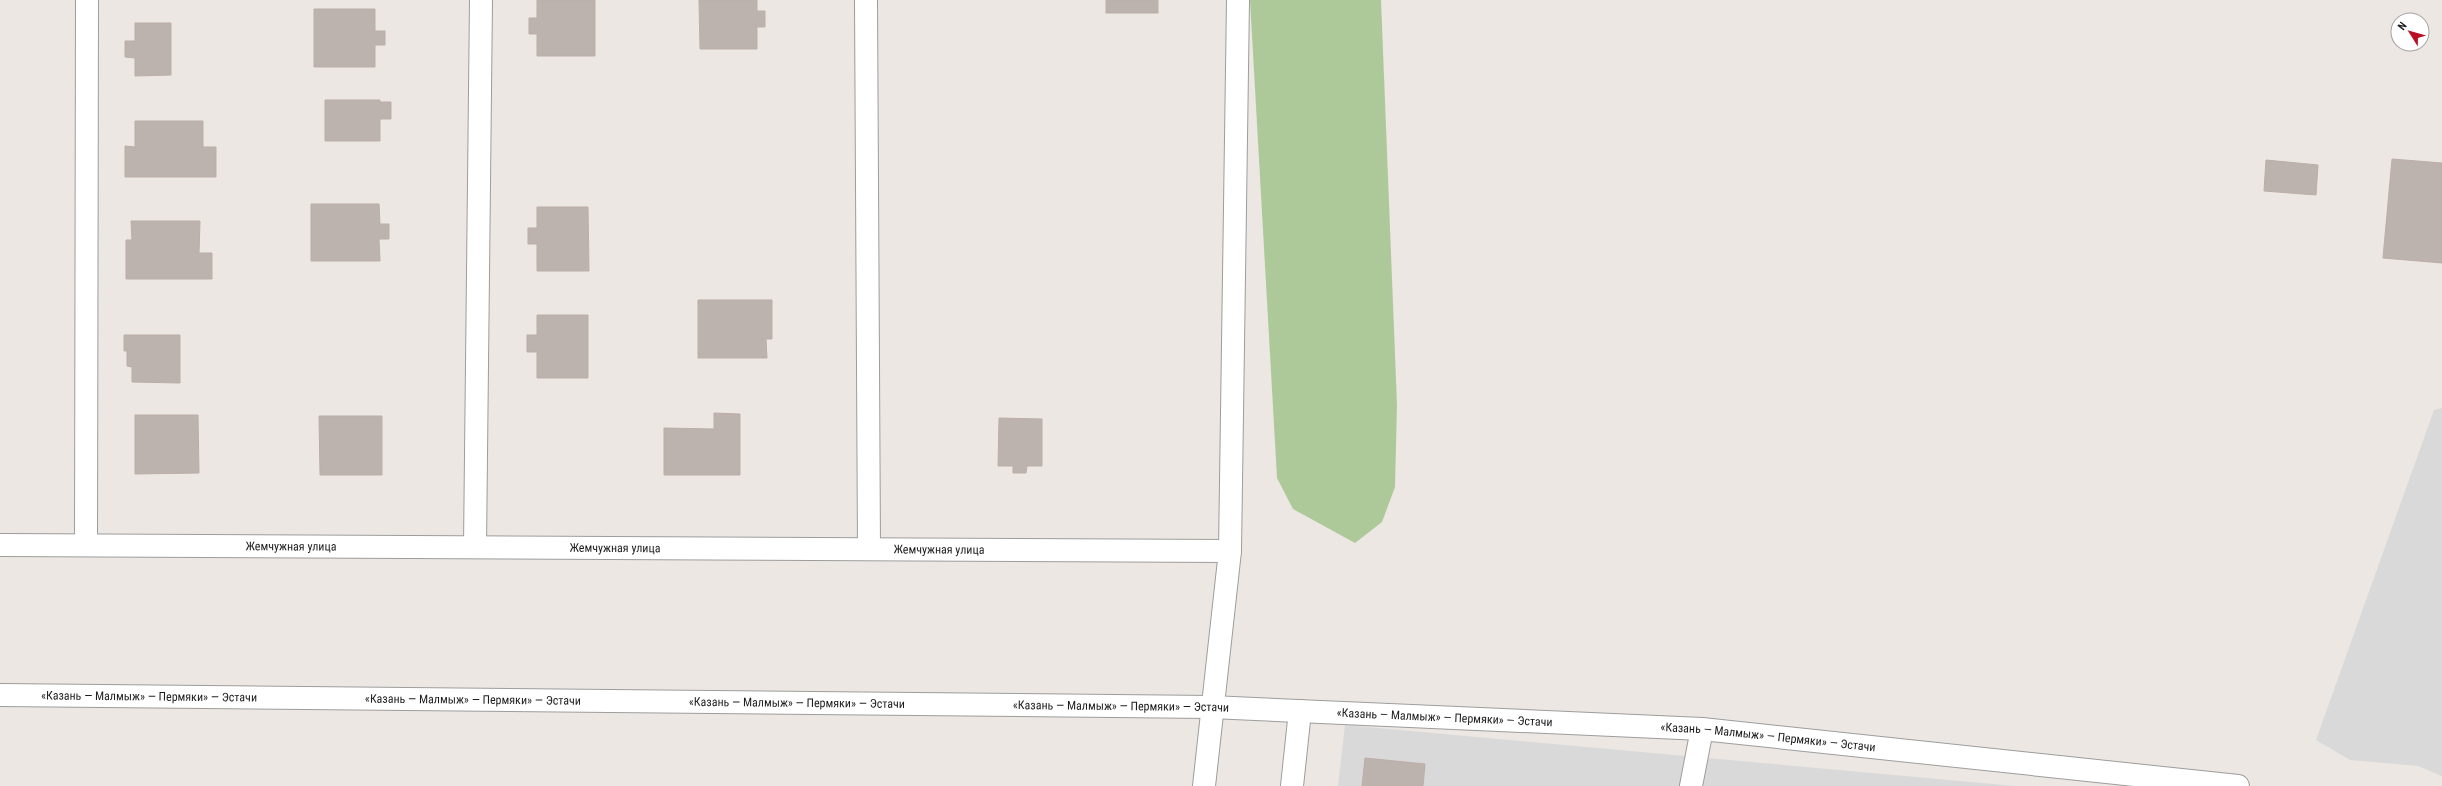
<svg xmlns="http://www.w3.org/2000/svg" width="2442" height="786" font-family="'Roboto Condensed',sans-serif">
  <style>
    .residential { fill: #dad9d9 }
    .forest { fill: #aec999 }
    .building { fill: #bcb3af; stroke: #bdada6 }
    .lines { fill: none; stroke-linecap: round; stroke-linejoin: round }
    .minor-casing { stroke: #9d9d9d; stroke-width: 24 }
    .minor { stroke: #fff; stroke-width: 22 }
    .labels { text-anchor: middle; stroke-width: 4; stroke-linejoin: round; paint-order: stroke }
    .street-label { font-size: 12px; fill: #1c1c1c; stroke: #fff }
  </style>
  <rect width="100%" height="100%" fill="#ece7e2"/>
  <g class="residential">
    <path d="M2442 408V776L2418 766 2350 760 2316 740 2434 410Z"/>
    <path d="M1345 725 2015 786H1338Z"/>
  </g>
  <path class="forest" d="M1250 0H1381L1397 405 1395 487 1382 522 1355 543 1293 509 1277 478Z"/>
  <g class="building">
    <path d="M537 0H595V56H537V34H529V18H537Z"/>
    <path d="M699 0H757V11H765V27H757V49H700Z"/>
    <rect x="1106" y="0" width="52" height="13"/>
    <path d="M314 9H375V31H385V45H375V67H314Z"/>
    <path d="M135 23H171V75L135 76V58L125 57V41H135Z"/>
    <path d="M325 100H380V102H391V119H380V141H325Z"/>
    <path d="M135 121H203V147H216V177H125V146L135 147Z"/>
    <path d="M2392 159 2442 163V263L2383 258Z"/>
    <path d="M2266 160 2318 165 2316 195 2264 191Z"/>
    <path d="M311 204H379L380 224H389V239H379L380 261H311Z"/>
    <path d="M537 207H588L589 271H537V244H528V228H537Z"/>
    <path d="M131 221H200L199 253H212V279H126V240H132Z"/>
    <path d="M698 300H772V339H766L767 358H698Z"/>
    <path d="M537 315H588V378H537V352H527V335H537Z"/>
    <path d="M124 335H180V383L132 382V367L127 366V351H124Z"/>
    <path d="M714 413 740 414V475H664V428L714 429Z"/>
    <path d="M135 415H198L199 473 135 474Z"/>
    <path d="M319 416H382V475H320Z"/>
    <path d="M999 418 1042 419V466H1027L1026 473H1013V466H998Z"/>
    <path d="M1365 758 1425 764 1423 786H1362Z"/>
  </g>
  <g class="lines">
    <g class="minor-casing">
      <g id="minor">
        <path d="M866 0 869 549"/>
        <path id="s1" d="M0 545 1230 551"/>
        <path d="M86 545 87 0"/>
        <path d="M475 547 481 0"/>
        <path id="s2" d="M0 695 1211 707 1702 729 2238 786"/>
        <path d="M1204 786 1230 551 1238 0"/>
        <path d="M1292 786 1300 711"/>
        <path d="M1691 786 1702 729"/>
      </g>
    </g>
    <use href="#minor" class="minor"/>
  </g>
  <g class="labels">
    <g class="street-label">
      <text dy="4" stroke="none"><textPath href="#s1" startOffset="291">Жемчужная улица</textPath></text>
      <text dy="4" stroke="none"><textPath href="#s1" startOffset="615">Жемчужная улица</textPath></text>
      <text dy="4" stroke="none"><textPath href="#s1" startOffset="939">Жемчужная улица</textPath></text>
      <text dy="4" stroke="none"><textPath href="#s2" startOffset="149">«Казань — Малмыж» — Пермяки» — Эстачи</textPath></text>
      <text dy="4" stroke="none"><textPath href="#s2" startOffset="473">«Казань — Малмыж» — Пермяки» — Эстачи</textPath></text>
      <text dy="4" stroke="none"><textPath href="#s2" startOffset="797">«Казань — Малмыж» — Пермяки» — Эстачи</textPath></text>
      <text dy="4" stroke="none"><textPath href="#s2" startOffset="1121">«Казань — Малмыж» — Пермяки» — Эстачи</textPath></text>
      <text dy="4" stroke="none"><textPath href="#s2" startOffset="1445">«Казань — Малмыж» — Пермяки» — Эстачи</textPath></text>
      <text dy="4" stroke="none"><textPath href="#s2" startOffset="1769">«Казань — Малмыж» — Пермяки» — Эстачи</textPath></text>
    </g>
  </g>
  <g transform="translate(2410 32) rotate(307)"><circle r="19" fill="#ffffff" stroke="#a4a4a4"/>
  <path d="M0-3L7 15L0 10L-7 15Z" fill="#b90e26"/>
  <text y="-6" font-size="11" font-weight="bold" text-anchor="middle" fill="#1c1c1c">N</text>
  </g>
</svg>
